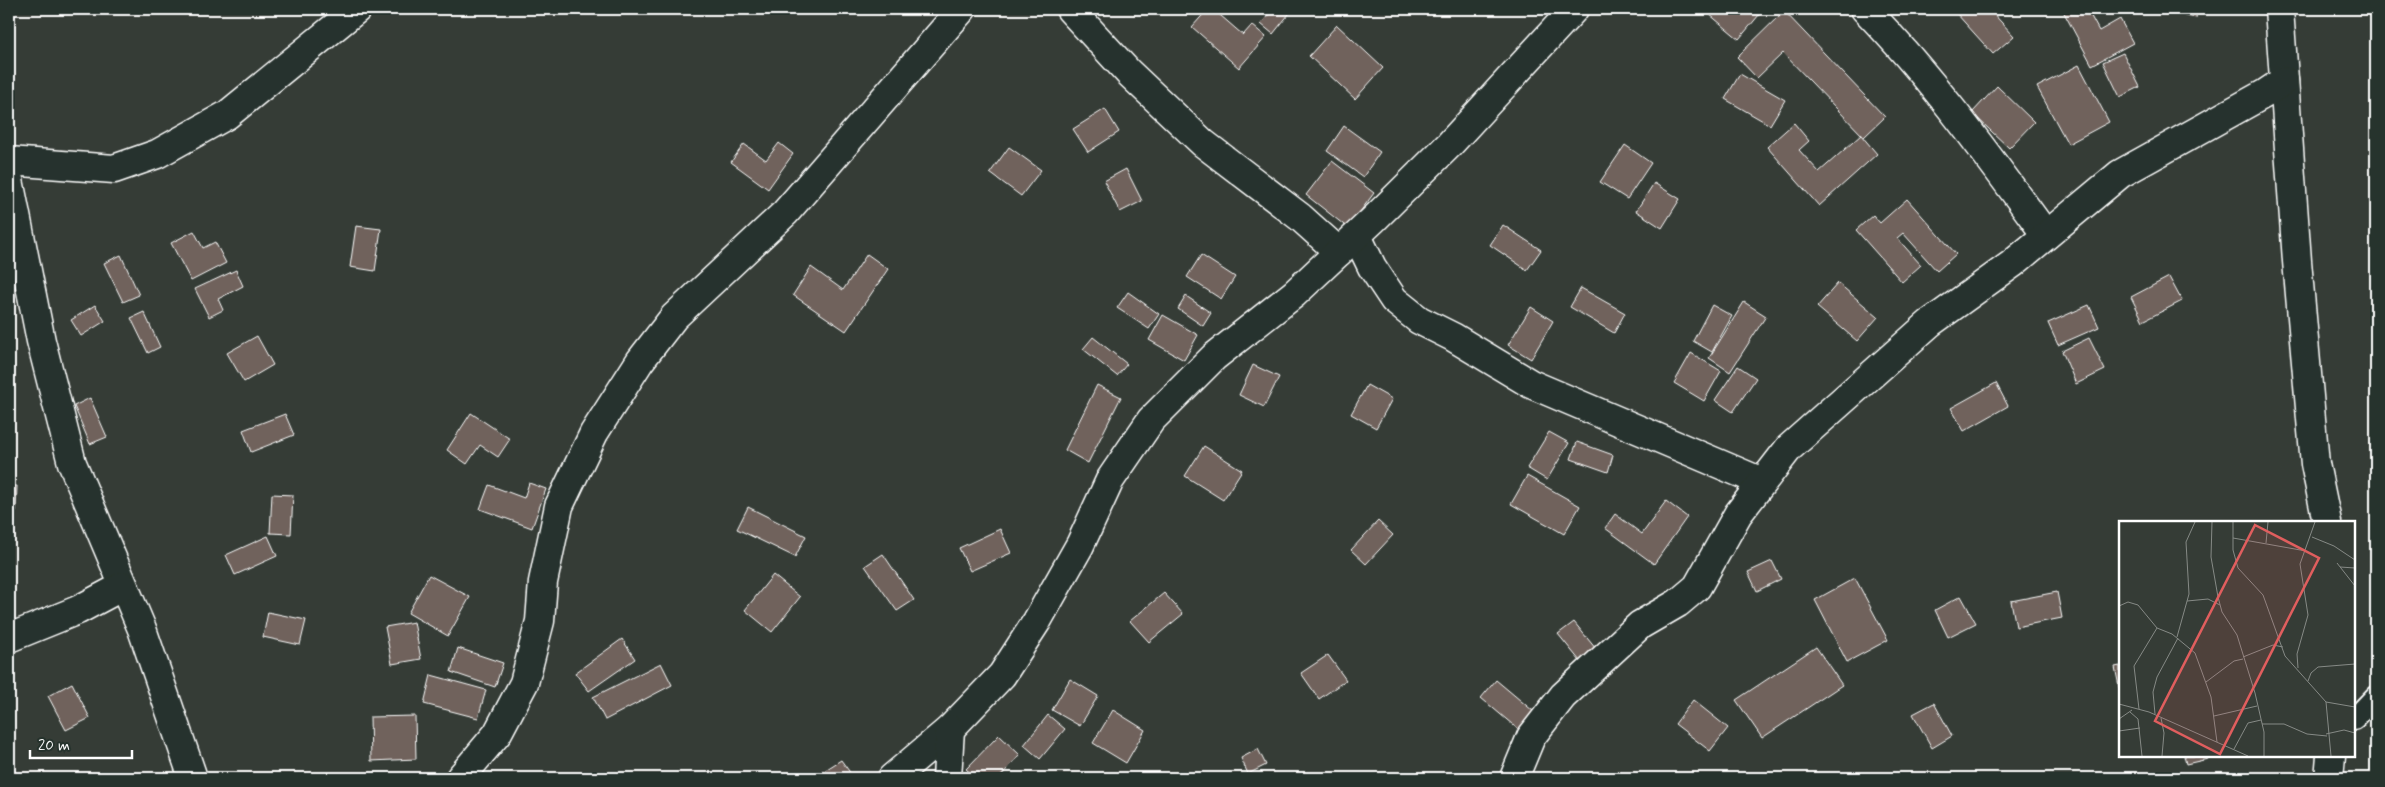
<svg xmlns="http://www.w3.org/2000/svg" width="2385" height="787" font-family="Mynerve,sans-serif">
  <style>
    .building { fill: #6f625c; stroke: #fff }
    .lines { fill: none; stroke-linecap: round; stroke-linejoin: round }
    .lane-casing { stroke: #fff; stroke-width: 24 }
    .street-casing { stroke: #fff; stroke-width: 31 }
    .lane { stroke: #26332d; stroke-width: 20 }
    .street { stroke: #26332d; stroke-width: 28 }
    .inset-road { fill: none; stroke: #868a86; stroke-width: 1 }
    .view { fill: #e05e5e; fill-opacity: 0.15; stroke: #e05e5e; stroke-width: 2.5 }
    .inset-edge { fill: none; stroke: #fff; stroke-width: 2.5 }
  </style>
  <rect width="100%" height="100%" fill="#353c36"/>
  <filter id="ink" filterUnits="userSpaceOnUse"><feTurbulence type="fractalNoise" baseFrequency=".02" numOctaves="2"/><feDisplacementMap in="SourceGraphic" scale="10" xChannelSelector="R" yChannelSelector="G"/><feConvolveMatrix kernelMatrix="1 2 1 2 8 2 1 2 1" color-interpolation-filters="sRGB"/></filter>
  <g filter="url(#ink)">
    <g class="building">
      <path d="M1208 9H1213L1243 35 1252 25 1266 37 1239 68 1192 27Z"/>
      <path d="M1273 9H1293L1273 34 1261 24Z"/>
      <path d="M1703 9H1764L1739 39Z"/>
      <path d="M1960 9H1989L2014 36 1993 54 1956 13Z"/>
      <path d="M2062 9H2087L2099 31 2120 19 2133 43 2092 65Z"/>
      <path d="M2165 9H2197L2196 18 2165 12Z"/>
      <path d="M1784 11 1885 117 1864 137 1783 53 1757 78 1737 57Z"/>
      <path d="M1337 25 1383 68 1355 99 1309 56Z"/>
      <path d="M2123 53 2140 87 2120 97 2103 62Z"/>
      <path d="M2079 65 2109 122 2068 144 2037 87Z"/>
      <path d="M1740 74 1785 100 1770 125 1725 99Z"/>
      <path d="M1997 86 2034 122 2009 148 1972 113Z"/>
      <path d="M1105 109 1119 132 1088 152 1073 129Z"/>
      <path d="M1794 123 1809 141 1799 150 1819 172 1861 135 1877 154 1819 206 1767 147Z"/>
      <path d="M1344 126 1380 152 1363 177 1327 151Z"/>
      <path d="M779 143 793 154 768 189 731 162 744 144 766 160Z"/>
      <path d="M1625 145 1651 163 1627 199 1600 182Z"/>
      <path d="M1009 147 1041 170 1021 196 990 173Z"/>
      <path d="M1332 161 1374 193 1348 228 1306 195Z"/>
      <path d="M1126 169 1142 201 1120 212 1104 181Z"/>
      <path d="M1654 183 1680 199 1662 228 1636 211Z"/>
      <path d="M1907 199 1956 254 1937 271 1903 233 1897 238 1921 265 1902 282 1856 230 1873 215 1880 223Z"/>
      <path d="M1503 225 1541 250 1527 270 1490 245Z"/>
      <path d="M356 226 381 229 375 271 350 267Z"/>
      <path d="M194 231 203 248 215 242 226 263 191 281 171 243Z"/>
      <path d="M867 254 888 269 846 331 793 295 811 267 843 290Z"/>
      <path d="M121 255 139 295 123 302 104 263Z"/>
      <path d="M1201 255 1235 277 1221 299 1187 277Z"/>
      <path d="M236 270 243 286 218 299 223 310 209 317 195 289Z"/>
      <path d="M2169 277 2182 301 2143 321 2131 297Z"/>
      <path d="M1838 283 1878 317 1857 341 1817 307Z"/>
      <path d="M1581 288 1625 313 1614 333 1570 307Z"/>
      <path d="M1128 292 1159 314 1149 329 1117 308Z"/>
      <path d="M1186 296 1211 313 1203 326 1178 309Z"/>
      <path d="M1744 302 1766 316 1730 372 1709 358Z"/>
      <path d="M95 305 105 321 81 336 71 320Z"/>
      <path d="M1712 305 1732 316 1712 352 1693 341Z"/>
      <path d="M2089 305 2099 327 2058 345 2048 323Z"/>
      <path d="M1531 307 1553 321 1531 359 1508 345Z"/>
      <path d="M144 312 160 347 148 353 131 318Z"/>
      <path d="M1163 315 1198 335 1184 360 1149 340Z"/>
      <path d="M257 336 273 365 244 382 227 353Z"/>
      <path d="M1093 337 1127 364 1117 376 1083 349Z"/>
      <path d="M2089 338 2105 370 2076 384 2062 351Z"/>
      <path d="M1691 353 1721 371 1704 401 1674 383Z"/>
      <path d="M1253 365 1279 377 1264 407 1239 395Z"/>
      <path d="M1738 366 1756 378 1733 412 1715 400Z"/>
      <path d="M1996 383 2008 406 1964 431 1951 408Z"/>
      <path d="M1097 385 1121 397 1088 463 1065 450Z"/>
      <path d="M1367 385 1392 399 1376 428 1351 414Z"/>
      <path d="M90 398 107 437 90 444 74 406Z"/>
      <path d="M471 413 510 439 498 457 480 445 467 464 447 450Z"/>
      <path d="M285 414 294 435 251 452 243 430Z"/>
      <path d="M1549 432 1569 443 1547 480 1527 468Z"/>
      <path d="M1577 442 1613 455 1608 472 1571 459Z"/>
      <path d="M1204 446 1242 470 1223 500 1185 476Z"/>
      <path d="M1527 476 1580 506 1564 534 1511 504Z"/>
      <path d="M529 483 546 489 532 528 480 509 489 485 524 498Z"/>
      <path d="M9 486H17L16 511H9Z"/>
      <path d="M272 494 293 495 291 534 270 533Z"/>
      <path d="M1666 501 1687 517 1654 564 1605 528 1615 514 1642 534Z"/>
      <path d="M748 507 806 536 795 557 737 529Z"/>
      <path d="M1378 521 1393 535 1366 564 1351 550Z"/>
      <path d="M1000 529 1011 553 970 571 959 548Z"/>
      <path d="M268 536 277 556 235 575 226 555Z"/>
      <path d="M883 554 914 600 897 611 865 566Z"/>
      <path d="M1772 561 1781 579 1757 591 1748 572Z"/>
      <path d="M429 575 470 597 448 636 408 613Z"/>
      <path d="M773 575 800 597 772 632 745 610Z"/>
      <path d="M1855 578 1888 640 1847 662 1815 600Z"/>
      <path d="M2057 592 2062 618 2016 627 2011 601Z"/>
      <path d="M1164 593 1183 614 1149 642 1130 621Z"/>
      <path d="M1961 596 1976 623 1948 637 1935 610Z"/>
      <path d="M268 612 306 620 300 645 263 637Z"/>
      <path d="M414 622 421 659 392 664 385 627Z"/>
      <path d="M1574 622 1596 649 1580 661 1558 634Z"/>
      <path d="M622 639 635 659 589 691 575 673Z"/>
      <path d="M1816 647 1842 685 1762 738 1736 700Z"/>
      <path d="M458 648 503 663 495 687 451 672Z"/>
      <path d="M1328 655 1346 680 1319 699 1301 673Z"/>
      <path d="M661 663 672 685 605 720 593 697Z"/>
      <path d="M2120 666V691L2115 667Z"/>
      <path d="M431 675 486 690 478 718 424 704Z"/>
      <path d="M1070 679 1098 696 1080 726 1052 710Z"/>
      <path d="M1496 680 1533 711 1519 730 1481 698Z"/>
      <path d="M72 683 90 718 66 730 48 696Z"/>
      <path d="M1693 700 1728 728 1710 751 1675 724Z"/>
      <path d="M1934 703 1952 736 1932 748 1913 714Z"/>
      <path d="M1113 710 1145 730 1126 763 1093 743Z"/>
      <path d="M1048 715 1065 729 1040 759 1024 745Z"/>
      <path d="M415 716 416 759 371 761 370 717Z"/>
      <path d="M999 735 1020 755 999 778H976L966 769Z"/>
      <path d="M1258 749 1266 765 1248 774 1241 758Z"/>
      <path d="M2184 756H2207L2208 759 2186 764Z"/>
      <path d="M841 760 854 778H821L819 774Z"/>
    </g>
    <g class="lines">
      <g class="lane-casing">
        <path id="lane" d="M2354 719 2376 696"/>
      </g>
      <g class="street-casing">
        <g id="street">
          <path d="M1070 9 1128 72 1203 143 1300 217 1339 252"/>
          <path d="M1865 9C1932 78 1989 157 2046 235"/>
          <path d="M2279 9 2297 261 2315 464 2327 522"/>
          <path d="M9 161 114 169 157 154 227 115 357 9"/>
          <path d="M9 180 41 341 72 463 142 629 193 778"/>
          <path d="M1357 236 1372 267 1394 300 1419 320 1453 337 1531 384 1762 482"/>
          <path d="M9 638 78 610 123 586"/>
          <path d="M460 778 497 734 524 683 540 621 543 582 559 506 594 433 640 361 674 317 785 213 962 9"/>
          <path d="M892 778 950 729 1002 675 1037 621 1080 545 1110 480 1151 420 1214 357 1294 294 1373 220 1449 145 1574 9"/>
          <path d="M947 778 950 729"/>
          <path d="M1514 778 1531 737 1563 696 1640 625 1678 603 1697 587 1738 514 1789 448 1930 323 2012 264 2120 174 2266 93 2284 81"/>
          <path d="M2329 778 2331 756"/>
        </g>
      </g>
      <use href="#lane" class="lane"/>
      <use href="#street" class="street"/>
    </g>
  </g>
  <g transform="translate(2119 521)">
    <rect width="236" height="236" fill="#353c36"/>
    <path class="inset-road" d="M93 1 92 36 99 76 103 91 118 114 136 172 145 211V235M114 1V29L119 47 144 74 166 135 207 181 212 235M193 16 215 25 236 39M114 17 187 30M147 22 149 1M218 42 236 65M221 46 236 47M68 80 89 78 101 84M0 85 9 81 19 84 38 107 53 113 76 132 92 176 98 221M58 116 70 73 67 21 76 1M124 136 154 124 164 126M179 147 178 133 189 94 181 43 196 1M189 160 192 152 199 146 236 143M87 161 115 140 124 138M207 181 236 186M0 183 30 191 129 235M20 188 15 145 38 107M11 191 19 198 23 235M36 193 34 171 38 156 59 117M95 195 138 185M42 197 45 212 43 235M0 198 13 189M143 203H165L188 213 208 215M0 210 21 207M207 213 225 209 236 212M115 228 129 202 142 199"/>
    <path class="view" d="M136 4 200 37 101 233 36 200Z"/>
    <rect width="236" height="236" class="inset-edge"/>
  </g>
  <rect width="2385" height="787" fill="none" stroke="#26332d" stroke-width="30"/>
  <rect x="15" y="15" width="2355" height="757" fill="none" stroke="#fff" stroke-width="2" filter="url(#ink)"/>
  <path d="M30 750v8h102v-8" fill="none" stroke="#ffffff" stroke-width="2.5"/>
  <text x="38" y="750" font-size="15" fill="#ffffff" stroke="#26332d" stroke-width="4" paint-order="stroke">20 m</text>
</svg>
